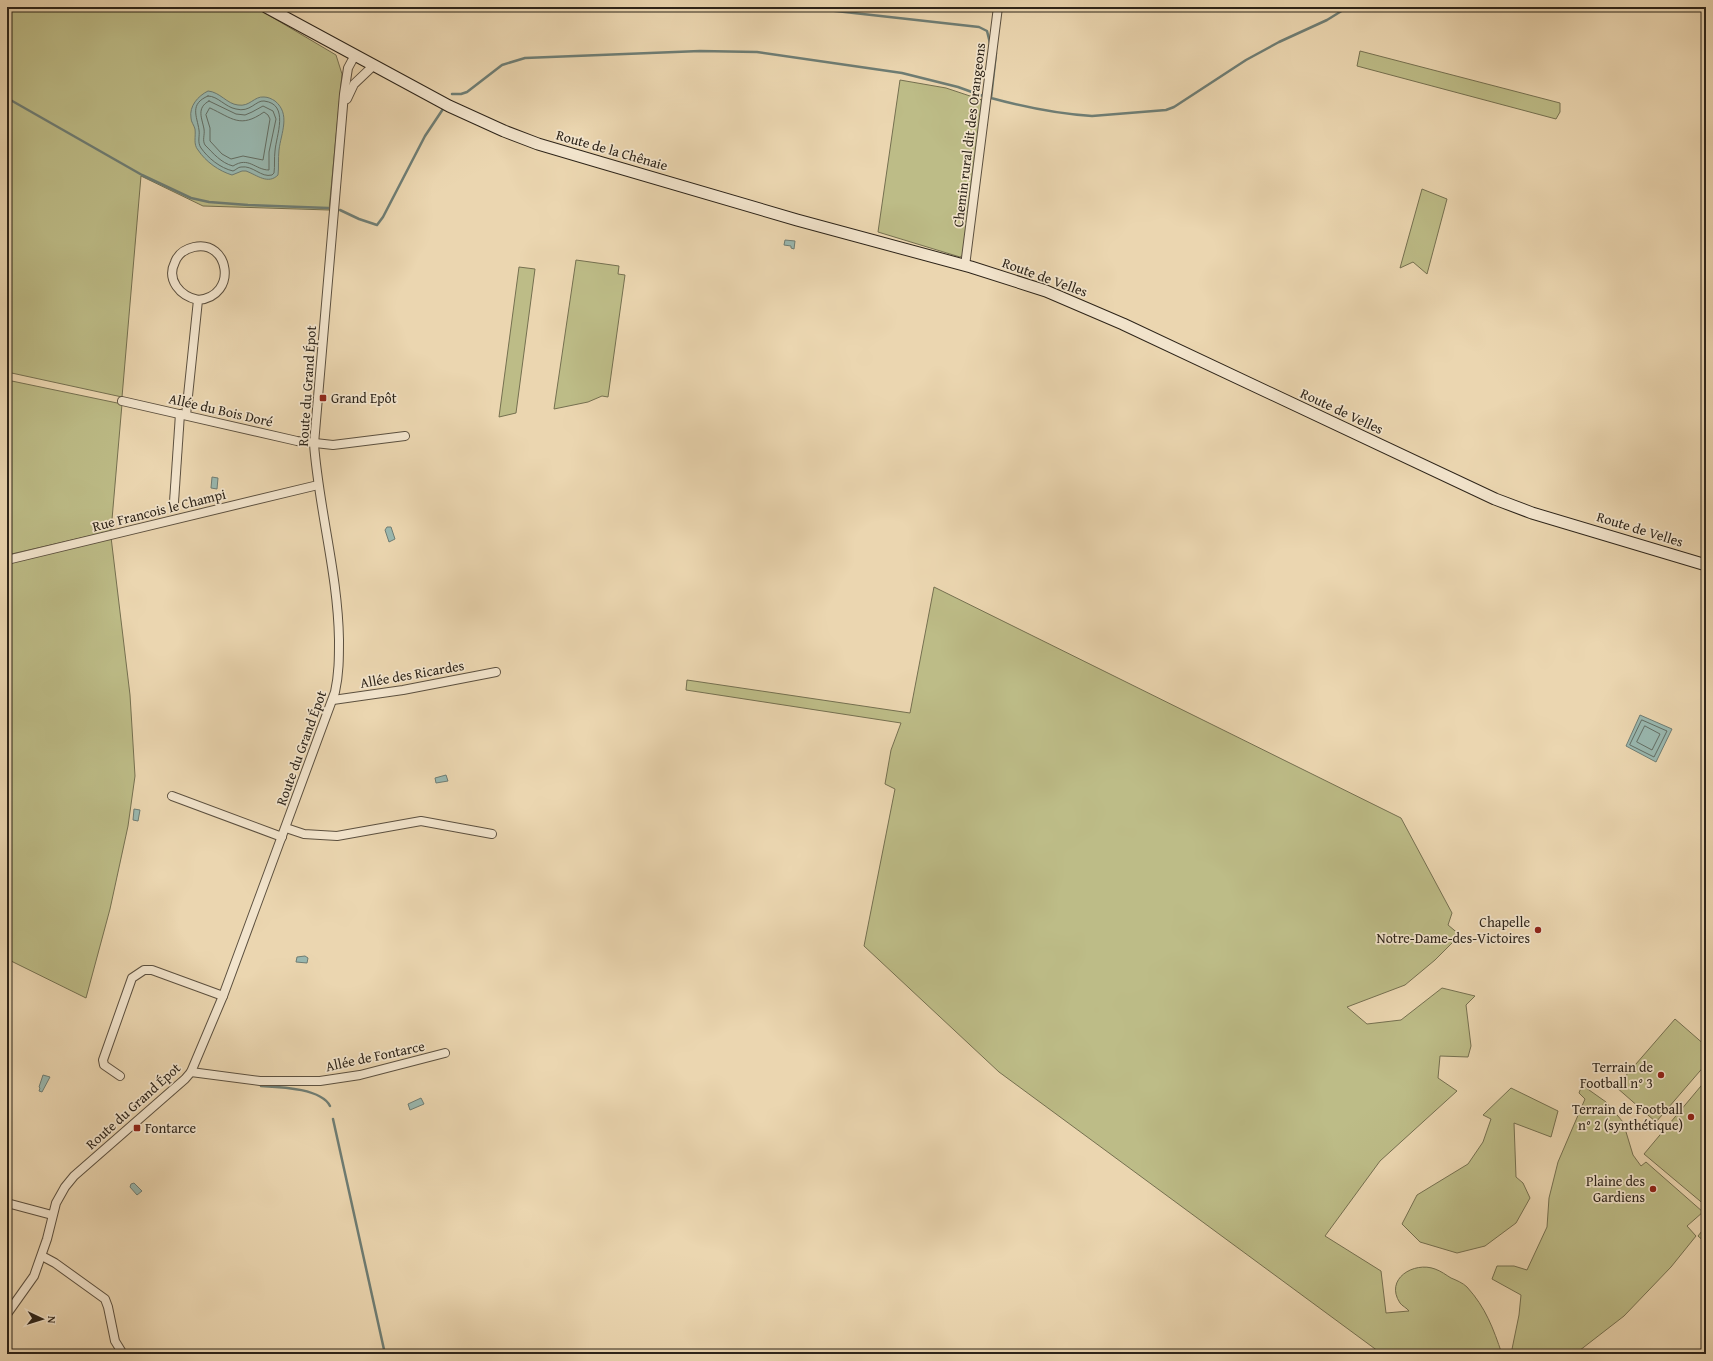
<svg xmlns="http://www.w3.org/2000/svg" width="1713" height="1361" font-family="'Gentium Book Plus',serif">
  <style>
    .green { fill: #bdbc87; stroke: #757050 }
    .water { fill: #99b8b0; stroke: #6e7d74 }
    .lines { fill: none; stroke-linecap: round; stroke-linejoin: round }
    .shore { stroke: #636e64; stroke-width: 1 }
    .stream { stroke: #6e7d74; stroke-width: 2.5 }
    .minor-casing { stroke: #5c503f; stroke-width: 10 }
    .secondary-casing { stroke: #2d2419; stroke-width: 13 }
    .minor { stroke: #f2e4cc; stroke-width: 8 }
    .secondary { stroke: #f2e4cc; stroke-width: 11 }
    .poi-dot { fill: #8f2418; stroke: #f2e4cc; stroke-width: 1.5 }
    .labels { text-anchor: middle; stroke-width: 3.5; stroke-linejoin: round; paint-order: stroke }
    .street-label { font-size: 14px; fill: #2d2419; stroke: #f2e4cc }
    .poi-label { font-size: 14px; fill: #2d2419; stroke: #f2e4cc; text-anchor: end }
  </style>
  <rect width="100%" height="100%" fill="#ebd6b0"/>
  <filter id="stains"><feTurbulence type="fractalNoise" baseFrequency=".005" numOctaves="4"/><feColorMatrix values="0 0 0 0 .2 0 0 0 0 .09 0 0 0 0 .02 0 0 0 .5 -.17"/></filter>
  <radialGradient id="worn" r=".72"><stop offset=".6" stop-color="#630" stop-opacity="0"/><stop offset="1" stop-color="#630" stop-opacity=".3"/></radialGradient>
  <g class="green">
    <path d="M7 7H255L336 55 342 74 329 210 203 206 141 176 122 397 7 372Z"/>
    <path d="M1360 51 1560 103V112L1556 119 1357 66Z"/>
    <path d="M900 80 946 88 985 101 963 255 960 257 878 232Z"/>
    <path d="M1422 189 1447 199 1427 274 1413 262 1400 268Z"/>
    <path d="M576 260 619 266 618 274 625 275 608 397 602 396 588 402 554 409Z"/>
    <path d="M519 267 535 269 516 413 499 417Z"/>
    <path d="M7 380 122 404 111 531 7 555Z"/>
    <path d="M111 537 130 695 135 776 128 826 110 909 86 998 7 959V562Z"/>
    <path d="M934 587 1401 818 1452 913 1448 925 1460 935 1435 960 1405 985 1347 1007 1367 1024 1401 1020 1442 988 1475 996 1466 1005 1471 1046 1468 1057 1440 1056 1438 1078 1457 1091 1380 1161 1325 1236 1381 1271 1386 1313 1409 1311C1407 1308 1402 1306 1400 1303 1384 1279 1414 1261 1435 1269 1441 1271 1446 1275 1451 1278 1456 1280 1463 1283 1467 1287 1486 1308 1493 1328 1502 1354H1382L999 1072 864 946 895 789 885 784 891 750 901 723 686 690 687 680 910 713Z"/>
    <path d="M1675 1019 1706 1046V1064L1656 1122 1616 1087Z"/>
    <path d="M1706 1080V1206L1644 1154Z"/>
    <path d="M1582 1085 1606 1102 1623 1122 1633 1155 1641 1166 1646 1162 1703 1212 1687 1226 1696 1236 1671 1267 1624 1316 1575 1354H1511L1519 1315 1521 1295 1492 1279 1497 1266H1514L1527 1270 1547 1227 1549 1198 1558 1162 1585 1099 1579 1093Z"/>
    <path d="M1511 1088 1558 1111 1551 1137 1514 1123 1516 1177 1523 1183 1530 1198 1516 1223 1485 1246 1457 1253 1420 1242 1402 1224 1417 1195 1468 1164 1483 1142 1491 1119 1483 1115Z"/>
    <path d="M1706 1226V1243L1698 1236Z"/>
  </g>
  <g class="water">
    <path d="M208 91C220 92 227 104 238 105 250 107 254 96 264 97 268 97 272 99 275 101 291 114 281 133 279 150 278 159 279 167 278 175 268 185 257 175 246 171H242L232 175C219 171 206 162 198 150 193 144 196 137 195 129 194 125 191 122 191 118 189 106 198 96 208 91Z"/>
    <path d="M785 240 795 241 794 249 791 248V246L784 245Z"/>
    <path d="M212 477 218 478 217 489 211 488Z"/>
    <path d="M387 527H391L395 539 389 542 385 530Z"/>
    <path d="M1640 715 1672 729 1656 762 1626 746Z"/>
    <path d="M446 775 448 781 436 783 435 778Z"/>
    <path d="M134 809 140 810 138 821 133 820Z"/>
    <path d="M305 956 308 958 307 963 296 962 297 957Z"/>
    <path d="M43 1075 50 1077 42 1092 39 1091 40 1088 39 1087Z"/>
    <path d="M421 1098 424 1104 410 1110 408 1104Z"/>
    <path d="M134 1183 142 1191 137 1195 130 1187 131 1184Z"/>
  </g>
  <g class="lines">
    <g class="shore">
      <path d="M208 96C218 96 225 107 236 109 250 113 256 100 264 101 290 104 276 136 275 151 274 158 275 166 274 173L272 175C261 178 253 165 241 167 238 167 236 170 233 171 220 168 208 158 201 148 197 142 200 136 199 130 197 116 189 104 208 96Z"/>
      <path d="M209 101 236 114 245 115 252 112 263 106 273 111 276 119 269 152V170C255 170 249 156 233 166 221 163 213 153 205 145 202 140 205 135 204 129 202 118 196 108 209 101Z"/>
      <path d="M210 108C232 118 240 129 264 112L268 115 270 119 263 160 243 156 231 159 222 154 210 141V128L206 115Z"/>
      <path d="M1642 720 1667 731 1654 757 1630 745Z"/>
      <path d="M1645 726 1660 734 1652 750 1637 742Z"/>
    </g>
    <g class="stream">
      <path d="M800 7 979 27 987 31 990 43"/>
      <path d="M996 53 991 98C1024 107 1057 114 1092 116L1166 110 1174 107 1246 60 1279 42 1327 20 1348 7"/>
      <path d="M452 94H461L467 92 502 65 525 58 700 51 757 52 902 73 958 87 983 96"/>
      <path d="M7 98 142 175 191 198 209 202 248 205 328 208"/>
      <path d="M340 210 359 219 377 225 383 217 425 136 443 109"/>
      <path d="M261 1086C279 1087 321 1088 330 1106"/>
      <path d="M333 1119 385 1354"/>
    </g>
    <g class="minor-casing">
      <g id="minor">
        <path d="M347 99 354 84 374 65"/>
        <path d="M965 266 998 7"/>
        <path d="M122 401 297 441 333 445 405 436"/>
        <path d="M186 415 198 300C239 296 229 239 194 247 185 249 178 254 175 262 166 280 180 296 198 300"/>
        <path d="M174 502 180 414"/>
        <path d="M7 560 318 485"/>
        <path d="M333 700 403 690 496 672"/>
        <path d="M172 796 282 837"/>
        <path d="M286 828 304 834 337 836 421 821 492 834"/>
        <path d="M191 1072 260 1081H320L360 1075 445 1053"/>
        <path d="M120 1076 104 1065 103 1060 132 978 144 970H152L223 996"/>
        <path d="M7 1203 52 1215"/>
        <path d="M42 1256 55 1263 105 1299 108 1307 115 1341 123 1354"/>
        <path d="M7 1314 34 1276 47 1239 56 1203 65 1187 74 1176 185 1079 191 1072 223 996 335 692C339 674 339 658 339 640 338 574 319 510 314 444L344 94 348 68 355 55"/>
      </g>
    </g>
    <g class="secondary-casing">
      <path id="secondary" d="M266 7 449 106 504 131 538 144 599 162 797 220 971 267 1046 291 1123 324 1495 499 1532 513 1706 565"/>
    </g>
    <use href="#minor" class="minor"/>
    <use href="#secondary" class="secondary"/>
  </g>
  <g class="poi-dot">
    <rect x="319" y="394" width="8" height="8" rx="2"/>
    <circle cx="1538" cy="930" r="4"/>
    <circle cx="1661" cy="1075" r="4"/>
    <circle cx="1691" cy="1117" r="4"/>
    <rect x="133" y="1124" width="8" height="8" rx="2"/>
    <circle cx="1653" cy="1189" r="4"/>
  </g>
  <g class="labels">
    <g class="street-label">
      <text transform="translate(969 135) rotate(-83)" y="5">Chemin rural dit des Orangeons</text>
      <text transform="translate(612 150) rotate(16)" y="5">Route de la Chênaie</text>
      <text transform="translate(1045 277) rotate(20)" y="5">Route de Velles</text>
      <text transform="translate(307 386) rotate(-86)" y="5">Route du Grand Épot</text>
      <text transform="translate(221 410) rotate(13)" y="5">Allée du Bois Doré</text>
      <text transform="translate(1342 411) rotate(25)" y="5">Route de Velles</text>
      <text transform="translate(159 510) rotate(-14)" y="5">Rue Francois le Champi</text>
      <text transform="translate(1640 529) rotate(17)" y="5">Route de Velles</text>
      <text transform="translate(412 674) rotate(-10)" y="5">Allée des Ricardes</text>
      <text transform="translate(301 748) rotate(-70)" y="5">Route du Grand Épot</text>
      <text transform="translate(375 1056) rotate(-12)" y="5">Allée de Fontarce</text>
      <text transform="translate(133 1106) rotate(-42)" y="5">Route du Grand Épot</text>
    </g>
    <g class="poi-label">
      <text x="331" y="403" text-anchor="start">Grand Epôt</text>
      <text x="1530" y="927">Chapelle<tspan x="1530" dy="16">Notre-Dame-des-Victoires</tspan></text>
      <text x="1653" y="1072">Terrain de<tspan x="1653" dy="16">Football n° 3</tspan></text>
      <text x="1683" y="1114">Terrain de Football<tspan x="1683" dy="16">n° 2 (synthétique)</tspan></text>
      <text x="145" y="1133" text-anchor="start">Fontarce</text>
      <text x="1645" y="1186">Plaine des<tspan x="1645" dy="16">Gardiens</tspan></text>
    </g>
  </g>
  <rect width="1713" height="1361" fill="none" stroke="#ebd6b0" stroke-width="24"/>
  <rect x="8" y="8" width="1697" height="1345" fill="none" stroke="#2d2419" stroke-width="2"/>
  <rect x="12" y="12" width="1689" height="1337" fill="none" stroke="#2d2419"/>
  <g transform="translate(42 1319) rotate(94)" stroke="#f2e4cc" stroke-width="3" paint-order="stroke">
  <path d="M0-3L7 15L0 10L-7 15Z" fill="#2d2419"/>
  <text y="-6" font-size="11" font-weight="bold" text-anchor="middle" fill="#2d2419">N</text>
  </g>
  <rect width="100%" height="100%" filter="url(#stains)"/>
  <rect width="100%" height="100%" fill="url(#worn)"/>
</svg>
